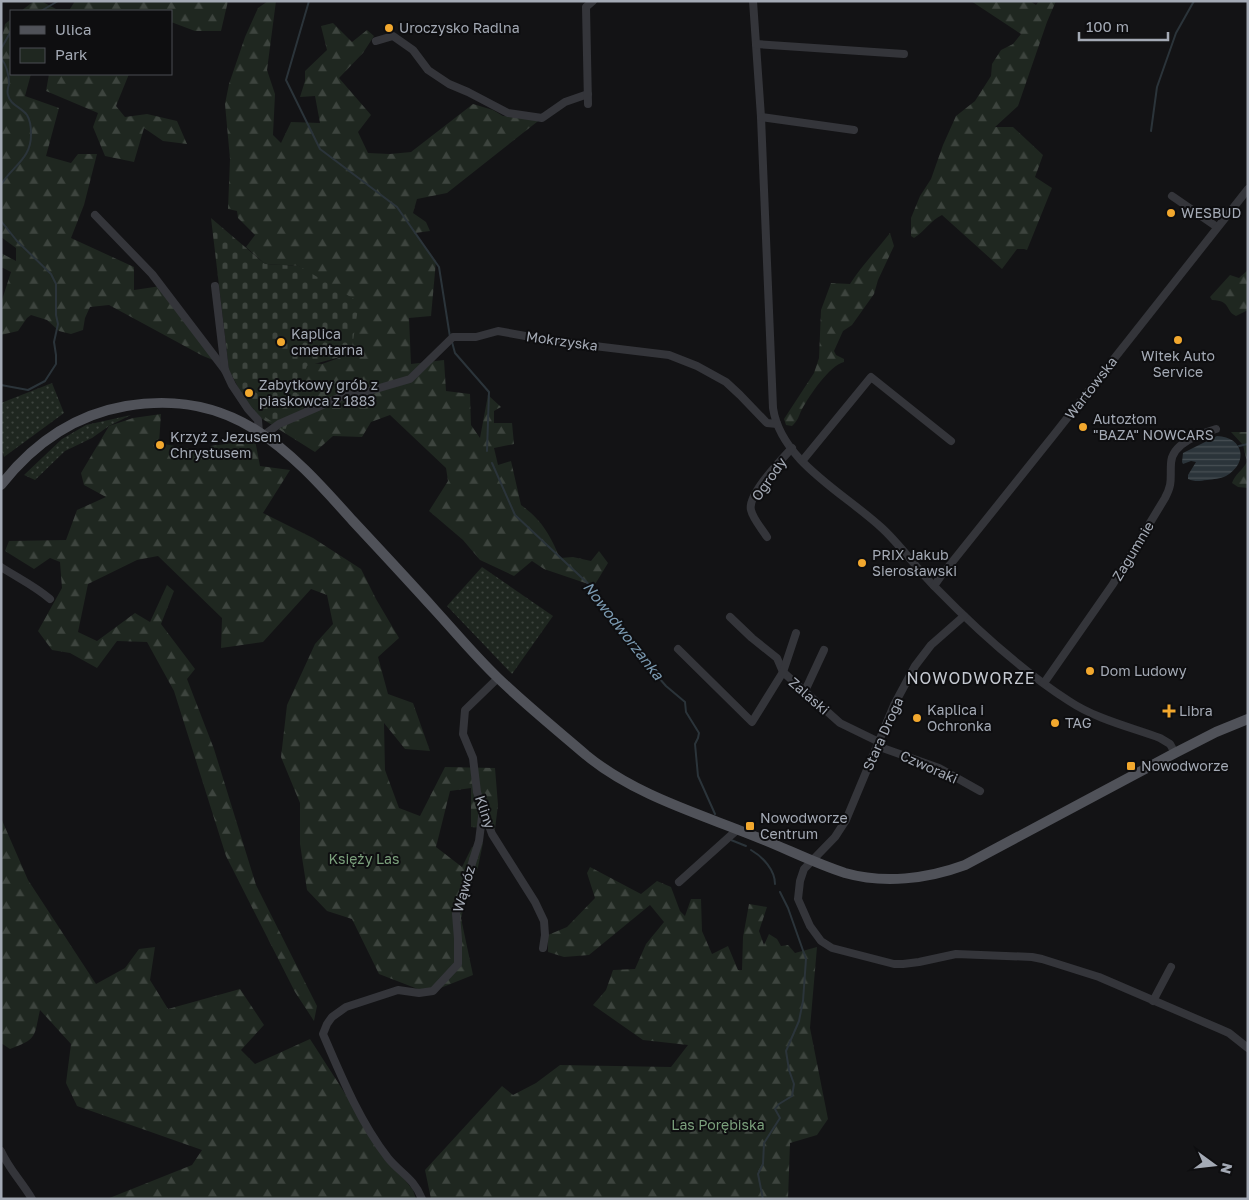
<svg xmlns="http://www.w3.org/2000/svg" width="1249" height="1200" font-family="'Golos Text',sans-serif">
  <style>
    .green { fill: url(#green-dots) }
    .forest { fill: url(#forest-firs) }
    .cemetery { fill: url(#cemetery-stones) }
    .water { fill: url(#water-rules) }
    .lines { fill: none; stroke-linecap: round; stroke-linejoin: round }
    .stream { stroke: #2b343a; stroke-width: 2 }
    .minor { stroke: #34353a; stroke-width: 8 }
    .major { stroke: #505259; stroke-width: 10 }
    .poi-dot { fill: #f2a82e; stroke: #0e0e10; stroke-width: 2 }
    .labels { text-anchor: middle; stroke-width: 4; stroke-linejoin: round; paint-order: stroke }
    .poi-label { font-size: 14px; fill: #a4aab5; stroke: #0e0e10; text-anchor: start }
    .street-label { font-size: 14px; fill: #a4aab5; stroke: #0e0e10 }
    .park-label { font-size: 14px; fill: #7ba07c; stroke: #0e0e10 }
    .water-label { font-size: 15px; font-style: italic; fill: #7b9ab1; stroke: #0e0e10 }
    .quarter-label { font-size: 16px; letter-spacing: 1px; fill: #c5c9d1; stroke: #0e0e10 }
  </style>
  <defs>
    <pattern id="green-dots" width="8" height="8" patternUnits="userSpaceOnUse" patternTransform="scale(1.25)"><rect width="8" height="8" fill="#1f2720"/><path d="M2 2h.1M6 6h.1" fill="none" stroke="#3d443e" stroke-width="1.8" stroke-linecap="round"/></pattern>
    <pattern id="forest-firs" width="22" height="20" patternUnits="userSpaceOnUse" patternTransform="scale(1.25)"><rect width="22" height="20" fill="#1f2720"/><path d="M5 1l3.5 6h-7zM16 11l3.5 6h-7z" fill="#3d443e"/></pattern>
    <pattern id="cemetery-stones" width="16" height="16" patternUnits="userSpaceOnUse" patternTransform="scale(1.25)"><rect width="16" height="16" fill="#1f2720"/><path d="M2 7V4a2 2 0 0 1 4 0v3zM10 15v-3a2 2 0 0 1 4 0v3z" fill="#3d443e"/></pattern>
    <pattern id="water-rules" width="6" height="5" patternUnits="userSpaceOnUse" patternTransform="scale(1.25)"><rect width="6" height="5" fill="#2b343a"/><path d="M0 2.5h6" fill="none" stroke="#474f54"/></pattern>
  </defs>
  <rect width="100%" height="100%" fill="#131315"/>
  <g class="green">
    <path d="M52 383 64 413 4 457 1 448V403Z"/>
    <path d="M131 415 109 426 92 438 65 451 35 480 24 475 62 439 86 425Z"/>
    <path d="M482 567 553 616 512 674 447 606Z"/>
  </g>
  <g class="forest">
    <path d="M34 1H41L56 9H70L75 1H228L221 31H195L171 22V11H21Z"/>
    <path d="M268 1H276L267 70 275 94 273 135 281 143 291 122 320 123 315 96 300 97 305 81V71L327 50 321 26 333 23 352 42 367 30 374 36 363 53 339 78 371 115 358 132 368 153 390 154 411 152 473 104 493 110 503 116 542 118 447 193 417 199 413 213 426 222 430 231 415 233 436 261 431 316 409 318 411 364 444 360 446 391 470 394 471 425 480 438 488 395 501 407 494 411V423H512L514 444 494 448 498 465 511 461 521 505C542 520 550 535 560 558L573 557 591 561 599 551 608 563 594 586 544 569 532 561 514 576 480 560 463 540 429 511 448 481 446 468 390 415 371 422 362 437 333 436 315 452 253 413 256 403 309 363 322 364 350 354 299 266 265 264 246 247 255 235 238 218 237 211 228 209 230 159 225 104 229 84 245 37 258 8Z"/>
    <path d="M971 1H1030L1036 5 1039 1H1056L1047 22 1018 106 995 127H1013L1043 155 1035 177 1052 188 1027 250 1024 249H1017L1002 269 942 215C931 220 925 231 914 238L911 236V218L920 196 931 179 943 145 956 116 975 101 991 76 992 64 1001 50 1013 44 1021 34Z"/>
    <path d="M11 19V74H31L25 96 59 108 46 156 71 163 78 154H97L84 205 71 238 134 267V290L161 286 213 360 203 356 109 305 90 307 85 318 83 330 71 334 59 331 47 320 31 315 27 318 18 331 1 335V303L11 272 1 267V253L16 261V248L1 237V42L5 24Z"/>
    <path d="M49 74H129L116 106 125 117 147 114 177 121 187 144 163 141 144 128 134 162 105 156 93 127 98 113 46 91Z"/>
    <path d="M890 233 894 246 878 280 874 294 852 325 843 331 834 351 836 355 844 359V362C829 366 810 395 802 409 799 415 798 421 792 426L786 425 784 419 814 373 819 358 821 310 831 283 850 284C862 265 877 250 890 233Z"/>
    <path d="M1248 270V310L1236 316C1224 310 1232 301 1212 300L1210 297 1230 275 1239 278Z"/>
    <path d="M161 414 159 443 206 452 211 446 255 440 260 466 290 470 263 513 313 538 361 569 376 599 399 638 378 657 388 694 413 703 430 751 405 749 384 723 385 770 399 808 420 816 445 767 495 768 498 805 495 829 471 827V788L450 791 436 847 462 867 472 847 483 843 478 867 468 892 461 918 473 975 428 993 379 974 352 919 327 911 307 890 300 844V803L281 757 287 705 315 644 333 624 327 595 311 589 263 642 221 648 222 618 158 556 137 560 88 584 78 632 97 641 135 613 150 622 167 585 174 591 161 624 195 669 187 679 214 749 256 885 317 1006 314 1021 295 992 226 856 174 691 147 642 117 641 97 668 70 653 52 650 38 631 62 588 60 562 50 558 34 569 5 551 9 541 66 540 77 510 106 497 84 485 81 473 109 426 133 418Z"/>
    <path d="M1231 432H1248V488L1238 487 1232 483C1235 474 1242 471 1247 462L1243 445Z"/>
    <path d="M1 818 28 880 96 984 125 968 139 949 155 947 150 980 168 1009 240 989 264 1025 241 1050 255 1064 310 1039 386 1157 413 1190 416 1199H107L192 1165 202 1150 77 1106 66 1083 71 1044 40 1010C34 1036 38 1039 10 1049L1 1043Z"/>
    <path d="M590 867 641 894 657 881 671 887 680 911 685 916 691 899H701L702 931 712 954 728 946 738 970H742L743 937 749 904 767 907 759 931 764 945 769 934 777 939 781 946 788 945 795 953 817 947 810 1028 828 1119 817 1135 790 1143 788 1199H431L425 1170 502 1086 513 1095 536 1083 560 1065 671 1067 688 1045 643 1040 593 1005 606 990 613 970 635 969 646 944 664 922 650 905 589 955 564 957 548 952V935L567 927 595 898 587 873Z"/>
  </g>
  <path class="cemetery" d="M211 218 265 264 299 266 359 302 351 354 307 366 285 431 247 404 229 370Z"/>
  <path class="water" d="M1217 436C1244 437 1249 463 1226 476 1220 479 1214 479 1207 480 1200 481 1195 482 1188 479V475L1196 462 1191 461 1183 464 1182 462 1183 453Z"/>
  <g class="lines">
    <g class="stream">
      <path d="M309 1 286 80 320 149 397 207 439 267 450 337"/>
      <path d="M41 11 58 1"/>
      <path d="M1 49 11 31"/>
      <path d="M1 58C7 66 9 74 9 84 8 87 7 92 8 95 10 105 21 107 27 115 30 120 31 127 31 133 32 159 12 166 1 185"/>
      <path d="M1151 131 1157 87 1176 33 1194 1"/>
      <path d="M1 221 17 241 51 274 56 284V315L58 324 54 342 56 355V364L45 381 28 390 1 385"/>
      <path d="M452 342 455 353 489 392 487 451"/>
      <path d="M1239 446 1248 444"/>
      <path d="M492 463 515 515 596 591 632 647 666 686 685 702 686 712 699 733 698 738 695 744 698 776 715 814"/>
      <path d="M731 840 746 846"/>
      <path d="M751 850C763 857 775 870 775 884"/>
      <path d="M763 1199 758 1174 763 1164 764 1143 780 1118 775 1109 779 1104 792 1096 794 1084 789 1070 786 1051 799 1021 803 1001 806 959 788 908 780 892"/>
    </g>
    <g class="minor">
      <path d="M753 1 761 117 773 408C781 462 846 494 883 529 902 547 917 569 936 588 976 629 1021 670 1069 701 1096 719 1130 727 1160 738L1170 744 1175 753"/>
      <path d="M376 41 393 36 413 50 428 70 449 84 468 92 508 113 542 118 565 102 588 94"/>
      <path d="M756 44 904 54"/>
      <path d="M588 104 586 7 593 1"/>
      <path d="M761 117 854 130"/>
      <path d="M1172 196 1217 227"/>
      <path d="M95 215 152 274 225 370"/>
      <path d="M215 286 225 370 232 385 248 409 258 420 259 432"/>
      <path d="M264 435 279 424 343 396 369 391 410 379 453 337H476L498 331 553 341 669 355 697 366 726 382 740 395 767 423 777 424"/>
      <path d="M803 460 871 377 951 441"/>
      <path d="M767 537C762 529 753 519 751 510 747 495 781 460 792 448"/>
      <path d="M1 567C18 578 35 586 50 599"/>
      <path d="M934 586 941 576 1053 436 1248 189"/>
      <path d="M964 616 931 645 915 666 894 705 846 820 835 837 804 869 800 881 798 899 810 926 821 941 832 948 894 964H903L919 962 956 954 1032 957 1042 959 1099 977 1220 1029 1229 1033 1248 1048"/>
      <path d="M730 617 752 638 777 658 783 672 840 723 879 742"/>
      <path d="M678 649 752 722 783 672 796 633"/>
      <path d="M498 678 465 710 463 734 473 758 477 792 483 809 492 834 535 902 544 921 545 935 543 948"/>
      <path d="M1044 683 1113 584 1165 498C1173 483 1170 479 1171 463 1172 443 1200 434 1216 429"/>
      <path d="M804 693 824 650"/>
      <path d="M877 746 939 768 980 791"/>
      <path d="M679 882 738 829"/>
      <path d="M1153 1001 1171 967"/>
      <path d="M1 1151C9 1169 22 1182 32 1199"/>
      <path d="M422 1199C414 1178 400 1173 388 1158 360 1122 341 1076 323 1034L327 1024 332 1017 346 1007 398 990 419 993 433 991 458 964V939L456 914 479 841 483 809"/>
    </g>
    <path class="major" d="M1 485C33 444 74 415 126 406 232 388 288 448 352 520 380 550 408 580 435 610 456 633 476 657 498 678 526 705 557 730 586 755 637 797 704 815 764 840 791 851 817 864 845 873 884 884 927 879 965 865L1175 753 1216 732 1248 719"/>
  </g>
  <g class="poi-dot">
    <circle cx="389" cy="28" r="5"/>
    <circle cx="1171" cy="213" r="5"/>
    <circle cx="1178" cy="340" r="5"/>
    <circle cx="281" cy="342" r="5"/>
    <circle cx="249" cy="393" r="5"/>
    <circle cx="1083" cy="427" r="5"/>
    <circle cx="160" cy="445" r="5"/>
    <circle cx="862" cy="563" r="5"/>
    <circle cx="1090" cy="671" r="5"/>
    <path d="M1166.5 703.5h5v5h5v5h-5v5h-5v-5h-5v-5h5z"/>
    <circle cx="917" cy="718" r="5"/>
    <circle cx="1055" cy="723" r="5"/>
    <rect x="1126" y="761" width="10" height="10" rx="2.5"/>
    <rect x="745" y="821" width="10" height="10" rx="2.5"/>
  </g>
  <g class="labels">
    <g class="poi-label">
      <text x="399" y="33">Uroczysko Radlna</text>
      <text x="1181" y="218">WESBUD</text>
      <text x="291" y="339">Kaplica<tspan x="291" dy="16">cmentarna</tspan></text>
      <text x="1178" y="361" text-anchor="middle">Witek Auto<tspan x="1178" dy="16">Service</tspan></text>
      <text x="259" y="390">Zabytkowy grób z<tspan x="259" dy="16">piaskowca z 1883</tspan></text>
      <text x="1093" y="424">Autozłom<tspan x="1093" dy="16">"BAZA" NOWCARS</tspan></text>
      <text x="170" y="442">Krzyż z Jezusem<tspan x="170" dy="16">Chrystusem</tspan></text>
      <text x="872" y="560">PRIX Jakub<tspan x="872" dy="16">Sierosławski</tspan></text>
      <text x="1100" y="676">Dom Ludowy</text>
      <text x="927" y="715">Kaplica i<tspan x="927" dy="16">Ochronka</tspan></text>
      <text x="1179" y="716">Libra</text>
      <text x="1065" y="728">TAG</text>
      <text x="1141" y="771">Nowodworze</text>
      <text x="760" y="823">Nowodworze<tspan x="760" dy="16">Centrum</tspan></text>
    </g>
    <g class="street-label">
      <text transform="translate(562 341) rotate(8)" y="5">Mokrzyska</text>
      <text transform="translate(1091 388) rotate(-52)" y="5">Wartowska</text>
      <text transform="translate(769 479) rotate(-55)" y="5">Ogrody</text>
      <text transform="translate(1133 551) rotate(-59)" y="5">Zagumnie</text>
      <text transform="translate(809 696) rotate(41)" y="5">Zalaski</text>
      <text transform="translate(883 734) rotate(-66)" y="5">Stara Droga</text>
      <text transform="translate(929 767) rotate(24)" y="5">Czworaki</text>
      <text transform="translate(485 812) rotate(71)" y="5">Kliny</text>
      <text transform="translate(464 889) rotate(-74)" y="5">Wąwóz</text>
    </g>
    <g class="park-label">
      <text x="364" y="864">Księży Las</text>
      <text x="718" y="1130">Las Porębiska</text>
    </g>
    <g class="water-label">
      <text transform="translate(623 631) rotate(52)" y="5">Nowodworzanka</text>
    </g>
    <g class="quarter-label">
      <text x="971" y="684">NOWODWORZE</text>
    </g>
  </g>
  <rect width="1249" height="1200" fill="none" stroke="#a4aab5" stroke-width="5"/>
  <rect x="10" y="10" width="162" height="65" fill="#0e0e10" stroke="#4a4c52"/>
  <rect x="20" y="26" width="25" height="8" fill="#505259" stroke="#4a4c52"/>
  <text x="55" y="35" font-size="15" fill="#a4aab5">Ulica</text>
  <rect x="20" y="48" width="25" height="15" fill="#1f2720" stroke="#4a4c52"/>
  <text x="55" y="60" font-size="15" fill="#a4aab5">Park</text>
  <g transform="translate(1214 1165) rotate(105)" stroke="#0e0e10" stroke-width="4" paint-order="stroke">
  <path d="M0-4L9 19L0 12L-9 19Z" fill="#a4aab5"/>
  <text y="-8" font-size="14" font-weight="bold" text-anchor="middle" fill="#a4aab5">N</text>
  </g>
  <path d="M1079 32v8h89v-8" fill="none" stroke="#a4aab5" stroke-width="2.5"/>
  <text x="1086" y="32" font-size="15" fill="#a4aab5" stroke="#0e0e10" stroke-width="4" paint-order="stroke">100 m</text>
</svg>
